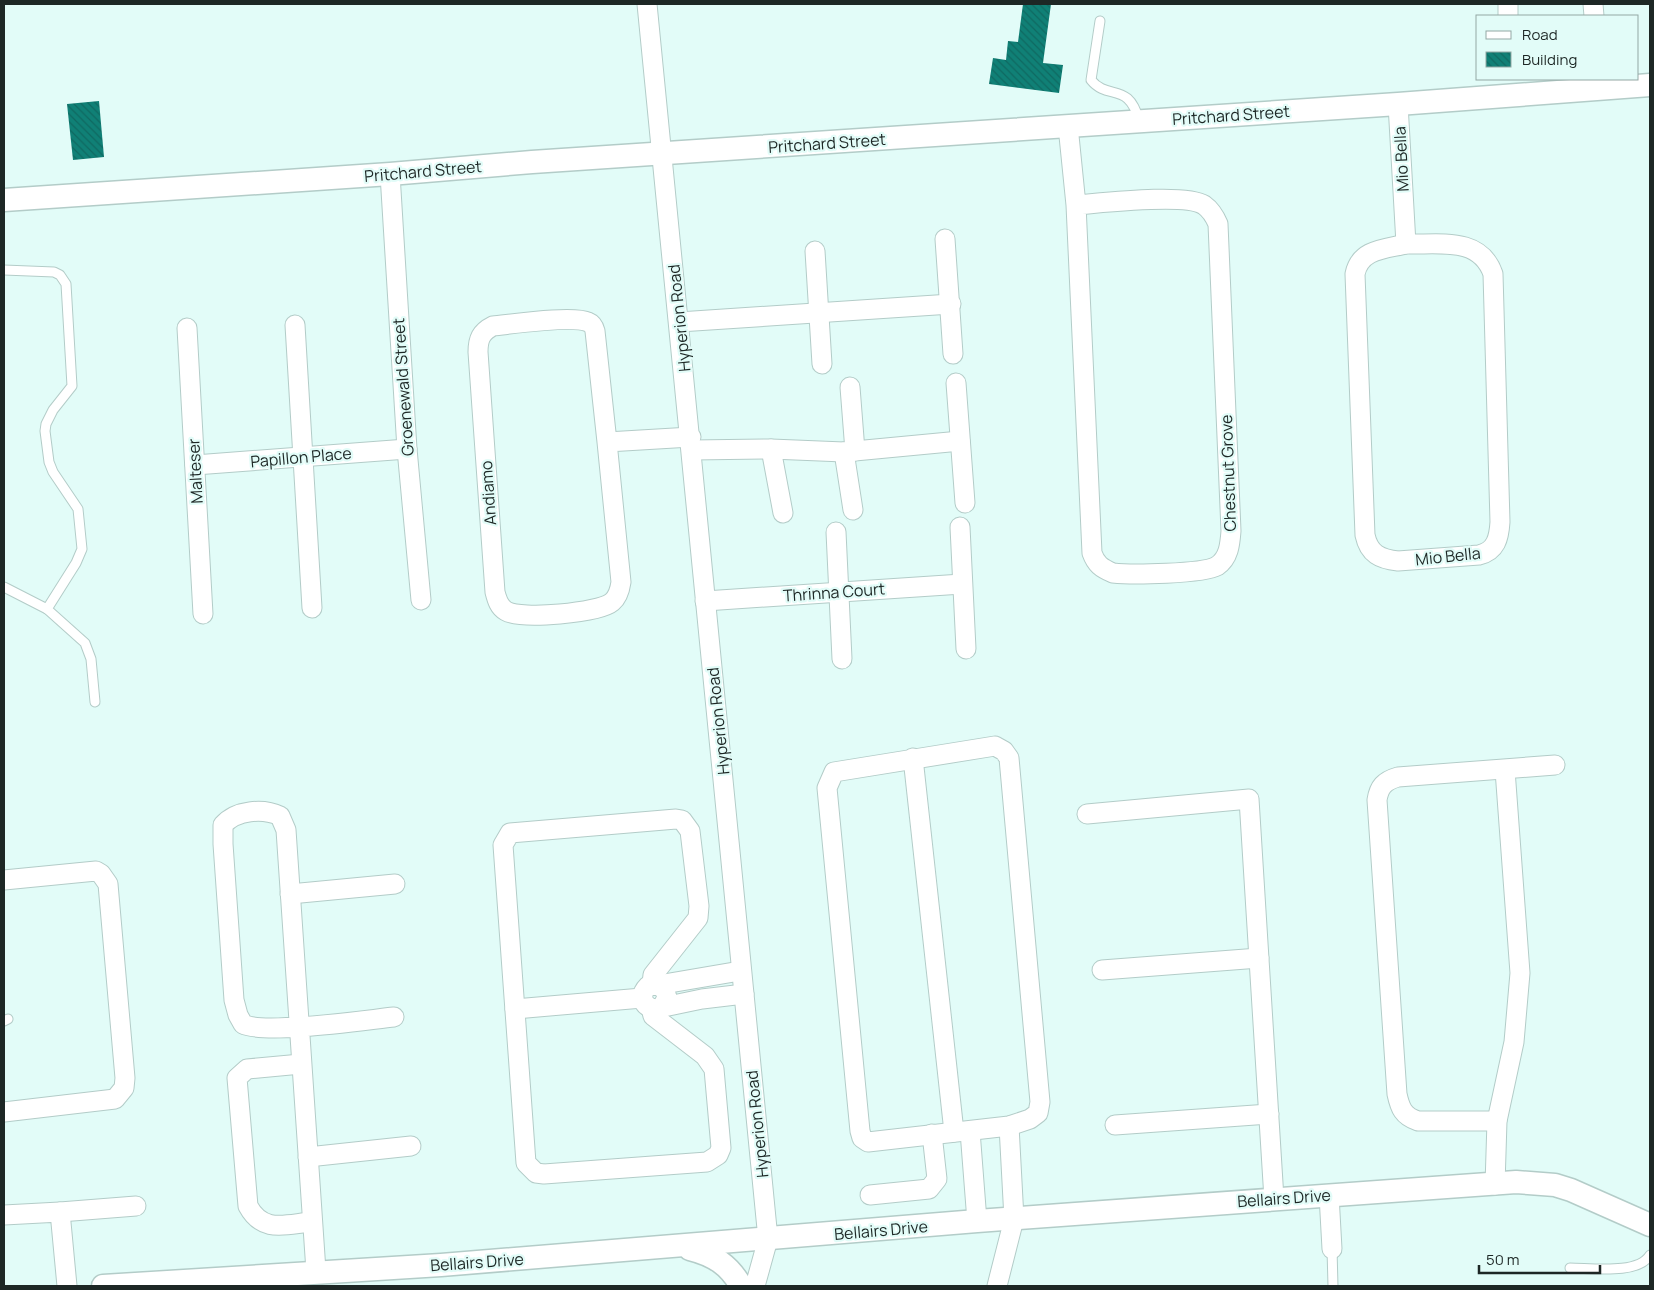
<svg xmlns="http://www.w3.org/2000/svg" width="1654" height="1290" font-family="Manrope,sans-serif">
  <style>
    .building { fill: url(#building-back-hatch) }
    .lines { fill: none; stroke-linecap: round; stroke-linejoin: round }
    .service-casing { stroke: #b3ccc8; stroke-width: 11 }
    .minor-casing { stroke: #b3ccc8; stroke-width: 21 }
    .tertiary-casing { stroke: #b3ccc8; stroke-width: 25 }
    .service { stroke: #fff; stroke-width: 9 }
    .minor { stroke: #fff; stroke-width: 19 }
    .tertiary { stroke: #fff; stroke-width: 22 }
    .labels { text-anchor: middle; stroke-width: 4.5; stroke-linejoin: round; paint-order: stroke }
    .street-label { font-size: 16px; fill: #1d2725; stroke: #e2fcf8 }
  </style>
  <defs>
    <pattern id="building-back-hatch" width="6" height="6" patternUnits="userSpaceOnUse" patternTransform="scale(1.25)"><rect width="6" height="6" fill="#108076"/><path d="M-1 5l2 2M0 0l6 6M5-1l2 2" fill="none" stroke="#0f6961"/></pattern>
  </defs>
  <rect width="100%" height="100%" fill="#e2fcf8"/>
  <g class="building">
    <path d="M1023 4H1051L1043 63 1063 65 1059 93 989 84 993 58 1006 60 1008 41 1018 42Z"/>
    <path d="M99 101 104 157 73 160 67 104Z"/>
  </g>
  <g class="lines">
    <g class="service-casing">
      <g id="service">
        <path d="M1100 21 1091 80C1108 101 1129 81 1139 121"/>
        <path d="M4 270 54 272 60 275 66 284 72 386 53 410 46 424 45 431 49 462 53 472 78 509 82 549 76 563 47 609 4 587"/>
        <path d="M47 609 85 643 91 659 95 702"/>
        <path d="M4 1021 8 1019"/>
        <path d="M1332 1249 1333 1286"/>
        <path d="M1570 1268C1591 1268 1638 1275 1650 1255"/>
      </g>
    </g>
    <g class="minor-casing">
      <g id="minor">
        <path d="M647 4C689 415 728 827 768 1239L755 1286"/>
        <path d="M1508 4V16"/>
        <path d="M1593 4 1594 16"/>
        <path d="M1398 104 1406 244"/>
        <path d="M1068 126 1076 205 1092 553C1096 564 1101 568 1113 573 1131 575 1203 574 1217 566 1229 558 1230 544 1231 531L1218 224C1215 217 1211 210 1204 205 1185 193 1102 203 1076 205"/>
        <path d="M390 174 407 449 421 600"/>
        <path d="M945 239 953 354"/>
        <path d="M1406 244C1439 245 1480 236 1493 274L1500 522C1499 538 1496 551 1479 555L1398 561C1380 559 1369 554 1365 535L1355 274C1360 249 1385 249 1406 244Z"/>
        <path d="M815 251 822 364"/>
        <path d="M679 322 951 304"/>
        <path d="M295 325 312 608"/>
        <path d="M187 328 203 614"/>
        <path d="M956 383 965 503"/>
        <path d="M850 387 855 451"/>
        <path d="M607 442 621 582C620 589 618 597 612 602 599 613 521 620 506 611 499 607 497 600 495 592L478 352C478 339 481 332 493 326 513 324 573 315 588 322 593 324 594 327 595 331L607 442 691 437"/>
        <path d="M771 449 783 513"/>
        <path d="M693 450 771 449 844 452 960 441"/>
        <path d="M844 452 853 510"/>
        <path d="M195 465 407 449"/>
        <path d="M960 527 966 649"/>
        <path d="M836 532 842 659"/>
        <path d="M705 601 962 584"/>
        <path d="M995 746 1004 751 1009 758 1040 1102 1038 1113 1030 1119 1009 1126 868 1142 862 1138 860 1131 827 788 834 772Z"/>
        <path d="M913 758 954 1132"/>
        <path d="M1087 814 1249 799 1274 1199"/>
        <path d="M4 880 96 871 101 874 108 884 125 1078 124 1088 115 1099 4 1112"/>
        <path d="M290 894 395 884"/>
        <path d="M1102 970 1259 958"/>
        <path d="M658 985 740 971"/>
        <path d="M663 1005 667 998 665 990 658 985 648 986C639 995 642 1006 654 1009L702 999 744 994"/>
        <path d="M651 1008 653 1016 705 1056 714 1069 721 1148 718 1155 707 1162 544 1174 536 1173 526 1163 503 845 510 833 676 819 682 820 690 831 699 906 698 918 653 975 652 984"/>
        <path d="M515 1009 642 998"/>
        <path d="M301 1064 247 1069 237 1078 248 1206C263 1234 286 1224 312 1222"/>
        <path d="M1497 1121H1418C1403 1116 1400 1108 1397 1094L1377 800C1379 787 1384 781 1398 777L1555 765"/>
        <path d="M1115 1125 1269 1114"/>
        <path d="M970 1131 977 1221"/>
        <path d="M308 1157 411 1146"/>
        <path d="M1495 1185 1497 1121 1514 1042 1520 973 1505 770"/>
        <path d="M870 1195 929 1189 937 1179 932 1134"/>
        <path d="M1329 1195 1332 1249"/>
        <path d="M60 1212 136 1206"/>
        <path d="M4 1215 60 1212 67 1286"/>
        <path d="M316 1271C306 1124 296 977 286 830L280 816C263 808 236 810 223 825V844L234 1000 238 1015 243 1024C264 1035 365 1020 394 1017"/>
        <path d="M997 1286 1014 1219 1009 1126"/>
      </g>
    </g>
    <g class="tertiary-casing">
      <g id="tertiary">
        <path d="M4 200 390 174 532 162 1398 104 1650 85"/>
        <path d="M690 1249C714 1255 729 1265 741 1286"/>
        <path d="M103 1286 441 1265 977 1221 1516 1182 1555 1185 1571 1190 1650 1225"/>
      </g>
    </g>
    <use href="#service" class="service"/>
    <use href="#minor" class="minor"/>
    <use href="#tertiary" class="tertiary"/>
  </g>
  <g class="labels">
    <g class="street-label">
      <text transform="translate(1231 115) rotate(-4)" y="6">Pritchard Street</text>
      <text transform="translate(827 143) rotate(-4)" y="6">Pritchard Street</text>
      <text transform="translate(1401 159) rotate(-93)" y="6">Mio Bella</text>
      <text transform="translate(423 171) rotate(-5)" y="6">Pritchard Street</text>
      <text transform="translate(679 318) rotate(-96)" y="6">Hyperion Road</text>
      <text transform="translate(403 387) rotate(-94)" y="6">Groenewald Street</text>
      <text transform="translate(301 457) rotate(-5)" y="6">Papillon Place</text>
      <text transform="translate(195 471) rotate(-93)" y="6">Malteser</text>
      <text transform="translate(1228 473) rotate(-92)" y="6">Chestnut Grove</text>
      <text transform="translate(488 493) rotate(-94)" y="6">Andiamo</text>
      <text transform="translate(1448 556) rotate(-6)" y="6">Mio Bella</text>
      <text transform="translate(834 592) rotate(-4)" y="6">Thrinna Court</text>
      <text transform="translate(718 721) rotate(-96)" y="6">Hyperion Road</text>
      <text transform="translate(757 1124) rotate(-96)" y="6">Hyperion Road</text>
      <text transform="translate(1284 1198) rotate(-4)" y="6">Bellairs Drive</text>
      <text transform="translate(881 1230) rotate(-5)" y="6">Bellairs Drive</text>
      <text transform="translate(477 1262) rotate(-4)" y="6">Bellairs Drive</text>
    </g>
  </g>
  <rect width="1654" height="1290" fill="none" stroke="#1d2725" stroke-width="10"/>
  <rect x="1476" y="15" width="162" height="65" fill="#e2fcf8" stroke="#93a7a4"/>
  <rect x="1486" y="31" width="25" height="8" fill="#ffffff" stroke="#93a7a4"/>
  <text x="1522" y="40" font-size="15" fill="#1d2725">Road</text>
  <rect x="1486" y="52" width="25" height="15" fill="url(#building-back-hatch)" stroke="#93a7a4"/>
  <text x="1522" y="65" font-size="15" fill="#1d2725">Building</text>
  <path d="M1479 1265v8h121v-8" fill="none" stroke="#1d2725" stroke-width="2.5"/>
  <text x="1486" y="1265" font-size="15" fill="#1d2725" stroke="#e2fcf8" stroke-width="4" paint-order="stroke">50 m</text>
</svg>
